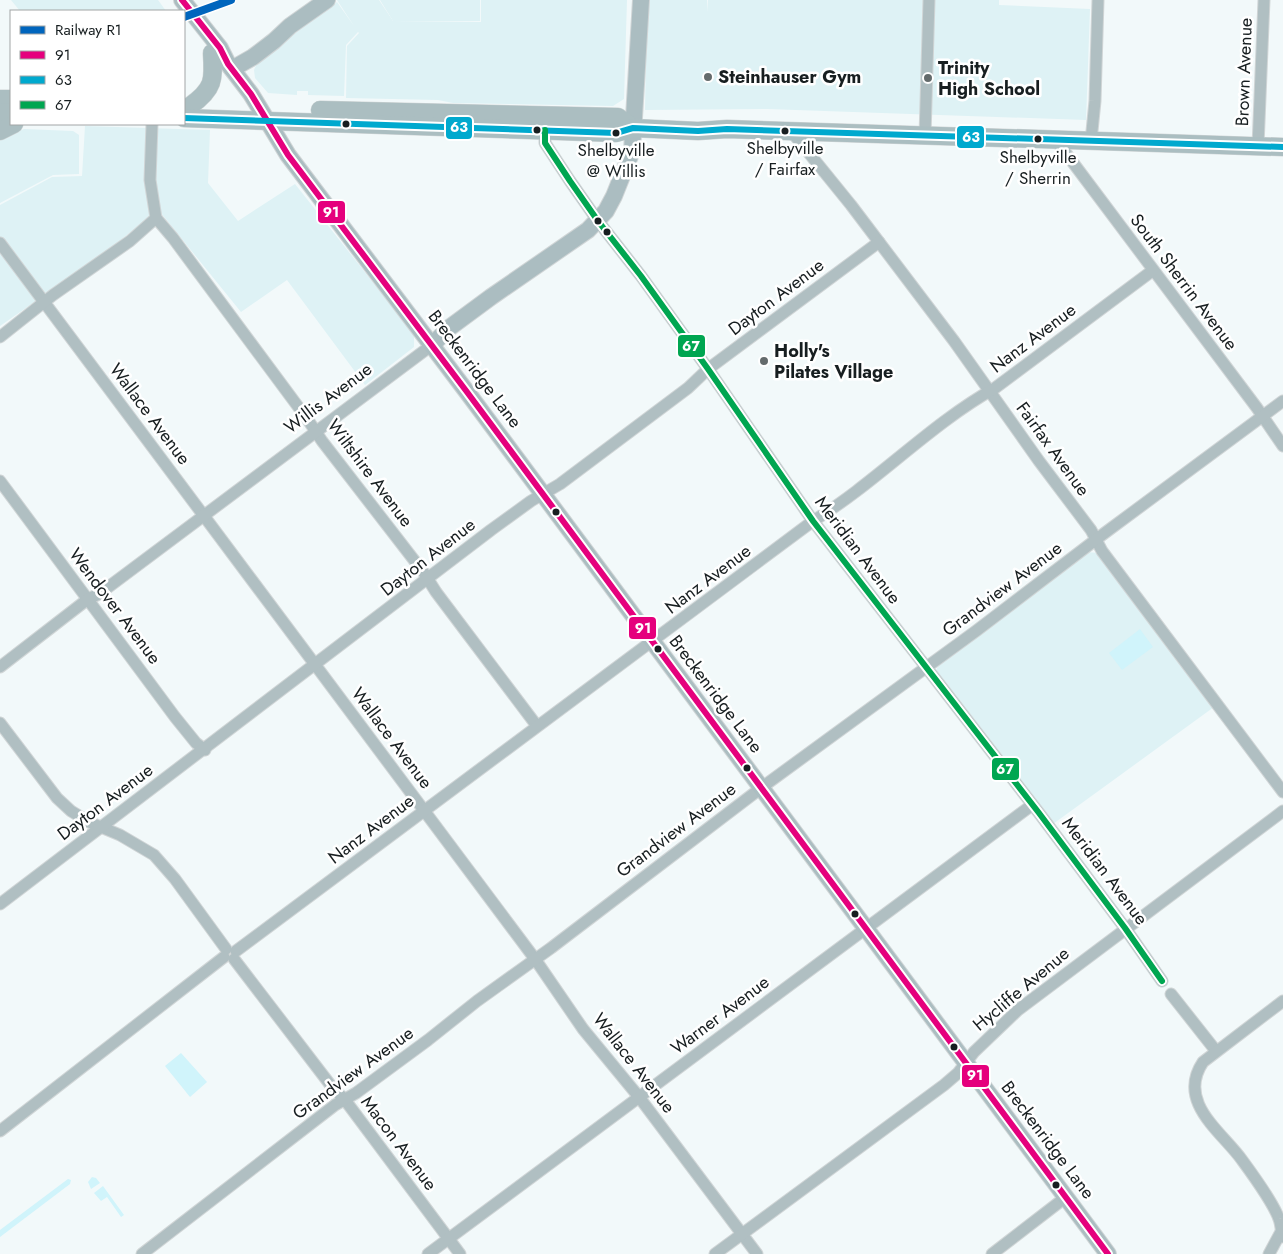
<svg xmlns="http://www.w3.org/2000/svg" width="1283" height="1254" font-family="Jost,sans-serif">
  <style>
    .built { fill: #def2f5 }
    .green { fill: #d0f4fb }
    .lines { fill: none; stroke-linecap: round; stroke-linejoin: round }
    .minor-casing { stroke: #d0d5d6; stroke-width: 13 }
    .secondary-casing { stroke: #d0d5d6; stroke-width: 18 }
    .primary-casing { stroke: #d0d5d6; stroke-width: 19 }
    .minor { stroke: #b0bfc2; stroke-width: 11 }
    .secondary { stroke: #abbdc1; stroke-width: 16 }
    .primary { stroke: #abbec1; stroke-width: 18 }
    .bus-1-casing { stroke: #fff; stroke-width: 10 }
    .bus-2-casing { stroke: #fff; stroke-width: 10 }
    .bus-3-casing { stroke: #fff; stroke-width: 10 }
    .bus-1 { stroke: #e5007d; stroke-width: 6 }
    .bus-2 { stroke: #00a9ce; stroke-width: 6 }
    .bus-3 { stroke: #00a651; stroke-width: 6 }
    .rail-1-casing { stroke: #fff; stroke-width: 11 }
    .rail-1 { stroke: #0065bd; stroke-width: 8 }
    .poi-dot { fill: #646b6c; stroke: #fff; stroke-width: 2 }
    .bus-dot { fill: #171e20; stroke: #fff; stroke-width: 2 }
    .labels { text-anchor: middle; stroke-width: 5; stroke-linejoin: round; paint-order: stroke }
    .bus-label { font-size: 17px; fill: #171e20; stroke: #fff }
    .poi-label { font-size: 18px; font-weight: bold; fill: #171e20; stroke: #fff; text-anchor: start }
    .street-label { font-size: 18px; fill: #171e20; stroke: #fff }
    .line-badge { stroke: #fff; stroke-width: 2 }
    .badge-label { font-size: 14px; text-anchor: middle; font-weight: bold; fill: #fff }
  </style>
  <rect width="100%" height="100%" fill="#f2f9fa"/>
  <g class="built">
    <path d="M11 0H158L166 11H20Z"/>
    <path d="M337 0H379L393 21 481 22V0H627L624 99 613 106 453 103 438 100 346 98 347 46 359 33 358 32 346 45 344 96 308 95V91H297V95L268 93 255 78 254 70 257 63 264 56 337 2 354 26Z"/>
    <path d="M380 0H480V21H393Z"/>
    <path d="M647 0H707V12L708 0H999V5L1090 9 1086 120 767 109 645 110Z"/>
    <path d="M85 126 210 130 208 183 238 221 295 184 414 334V347L365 385 287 280 241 312 160 212 143 222 101 256 0 326V205L52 177 82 176Z"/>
    <path d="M24 129 73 131 79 135V174L53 175 0 203V139Z"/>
    <path d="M1087 552 1098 553 1214 707 1053 824 936 671 939 663Z"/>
  </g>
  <g class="green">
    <path d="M1140 629 1153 647 1122 670 1109 653Z"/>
    <path d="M181 1053 207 1082 190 1097 165 1066Z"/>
    <path d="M92 1177 96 1178 100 1183 91 1189 88 1182Z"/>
    <path d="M68 1179 71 1180 70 1184 0 1237V1230Z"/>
    <path d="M103 1186 124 1215 121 1217 107 1197 101 1201 94 1193Z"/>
  </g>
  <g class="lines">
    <g class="minor-casing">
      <g id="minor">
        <path d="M545 130V143L570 181 598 221 641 276 708 369 813 521 1039 813 1125 928 1162 981"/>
        <path d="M791 131 851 205 954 341 1039 461 1091 530 1102 551 1283 792"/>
        <path d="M925 136 929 0"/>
        <path d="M1056 140 1257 408 1283 446"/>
        <path d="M1091 141 1095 101 1098 0"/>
        <path d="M1258 146 1264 0"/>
        <path d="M156 218 173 238 308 420 322 441 424 573 436 592 537 726"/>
        <path d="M0 243 535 959 583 1029 639 1097 757 1254"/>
        <path d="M0 337 53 295 130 241 156 218 150 180 152 124"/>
        <path d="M0 481 175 717 196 743 205 750"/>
        <path d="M0 667 88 599 99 594 432 345"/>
        <path d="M0 723 57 798 71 811 89 822 120 835 154 855 175 879 226 949"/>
        <path d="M0 904 491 530 531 501 560 484 688 388 708 369 879 242"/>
        <path d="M236 951 813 521C877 482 929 425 995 388L1152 271"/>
        <path d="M234 959 332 1087 345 1100 460 1254"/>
        <path d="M1171 994 1216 1051"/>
        <path d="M1283 1001 1203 1062C1176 1102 1222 1132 1242 1160 1253 1175 1273 1202 1279 1219 1281 1224 1281 1231 1283 1237"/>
        <path d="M0 1131 224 957"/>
        <path d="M142 1254 335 1105 356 1093 428 1040 477 1001 551 948 761 788 976 631 1102 535 1283 401"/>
        <path d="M428 1254 1032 805"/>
        <path d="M715 1254 944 1085 958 1073 974 1052 1018 1010 1283 811"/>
        <path d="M992 1254 1066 1197"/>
        <path d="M1269 1254 1283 1228"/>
      </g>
    </g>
    <g class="secondary-casing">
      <g id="secondary">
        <path d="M182 0 220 48 228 64 251 94 288 155 467 392 1108 1254"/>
        <path d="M232 69 253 57 274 41 290 26 327 0"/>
        <path d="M432 345 449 328 491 297 588 230 606 211 614 196 632 151 641 0"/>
      </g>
    </g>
    <g class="primary-casing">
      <g id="primary">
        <path d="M0 99H11"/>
        <path d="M190 106C214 89 214 80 212 53"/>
        <path d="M320 110 618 117 633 128"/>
        <path d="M0 112 11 113"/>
        <path d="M184 118 616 133 633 128 698 131 727 129 1283 147"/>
        <path d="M0 131 14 124"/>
      </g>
    </g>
    <use href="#minor" class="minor"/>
    <use href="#secondary" class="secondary"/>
    <use href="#primary" class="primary"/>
    <g class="bus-1-casing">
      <path id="bus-1" d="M182 0 220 48 228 64 251 94 288 155 467 392 1108 1254"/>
    </g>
    <g class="bus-2-casing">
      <path id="bus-2" d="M184 118 616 133 633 128 698 131 727 129 1283 147"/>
    </g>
    <g class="bus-3-casing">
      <path id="bus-3" d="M545 130V143L570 181 598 221 641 276 708 369 813 521 1039 813 1125 928 1162 981"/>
    </g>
    <use href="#bus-1" class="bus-1"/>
    <use href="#bus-2" class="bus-2"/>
    <use href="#bus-3" class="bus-3"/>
    <g class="rail-1-casing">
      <path id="rail-1" d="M184 17 231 0"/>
    </g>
    <use href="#rail-1" class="rail-1"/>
  </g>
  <g class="poi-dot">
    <circle cx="708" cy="77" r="5"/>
    <circle cx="928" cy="78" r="5"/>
    <circle cx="764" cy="361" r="5"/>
  </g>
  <g class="bus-dot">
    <circle cx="346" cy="124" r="4.5"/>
    <circle cx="537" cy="130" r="4.5"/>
    <circle cx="785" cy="131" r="4.5"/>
    <circle cx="616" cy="133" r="4.5"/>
    <circle cx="1038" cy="139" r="4.5"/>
    <circle cx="598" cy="221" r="4.5"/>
    <circle cx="607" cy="232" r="4.5"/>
    <circle cx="556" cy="512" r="4.5"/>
    <circle cx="658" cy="649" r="4.5"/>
    <circle cx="747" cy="768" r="4.5"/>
    <circle cx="855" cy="914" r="4.5"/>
    <circle cx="954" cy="1047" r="4.5"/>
    <circle cx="1056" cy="1185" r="4.5"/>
  </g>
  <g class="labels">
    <g class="bus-label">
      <text x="785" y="154">Shelbyville<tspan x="785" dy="21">/ Fairfax</tspan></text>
      <text x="616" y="156">Shelbyville<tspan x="616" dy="21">@ Willis</tspan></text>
      <text x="1038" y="163">Shelbyville<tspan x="1038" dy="21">/ Sherrin</tspan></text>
    </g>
    <g class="poi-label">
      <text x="938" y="74">Trinity<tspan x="938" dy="21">High School</tspan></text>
      <text x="718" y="83">Steinhauser Gym</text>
      <text x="774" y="357">Holly's<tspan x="774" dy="21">Pilates Village</tspan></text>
    </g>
    <g class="street-label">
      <text transform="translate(1244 72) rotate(-88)" y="6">Brown Avenue</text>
      <text transform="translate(1184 282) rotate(53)" y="6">South Sherrin Avenue</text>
      <text transform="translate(776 297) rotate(-37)" y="6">Dayton Avenue</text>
      <text transform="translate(1033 338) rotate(-37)" y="6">Nanz Avenue</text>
      <text transform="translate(475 369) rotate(53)" y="6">Breckenridge Lane</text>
      <text transform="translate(328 398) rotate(-37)" y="6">Willis Avenue</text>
      <text transform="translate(150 414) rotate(53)" y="6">Wallace Avenue</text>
      <text transform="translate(1053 449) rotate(54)" y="6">Fairfax Avenue</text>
      <text transform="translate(370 473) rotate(53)" y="6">Wiltshire Avenue</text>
      <text transform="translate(858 550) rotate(53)" y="6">Meridian Avenue</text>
      <text transform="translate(428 557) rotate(-38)" y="6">Dayton Avenue</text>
      <text transform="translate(708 579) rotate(-37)" y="6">Nanz Avenue</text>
      <text transform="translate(1002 589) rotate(-37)" y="6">Grandview Avenue</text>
      <text transform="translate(115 606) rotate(53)" y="6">Wendover Avenue</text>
      <text transform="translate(716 694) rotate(53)" y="6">Breckenridge Lane</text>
      <text transform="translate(392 738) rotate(53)" y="6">Wallace Avenue</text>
      <text transform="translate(105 802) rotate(-37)" y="6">Dayton Avenue</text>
      <text transform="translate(371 829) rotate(-37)" y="6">Nanz Avenue</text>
      <text transform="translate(676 830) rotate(-37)" y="6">Grandview Avenue</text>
      <text transform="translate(1105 871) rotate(53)" y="6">Meridian Avenue</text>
      <text transform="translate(1021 989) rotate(-40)" y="6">Hycliffe Avenue</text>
      <text transform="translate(720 1015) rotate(-37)" y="6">Warner Avenue</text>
      <text transform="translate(634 1063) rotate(52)" y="6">Wallace Avenue</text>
      <text transform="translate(353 1073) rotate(-36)" y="6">Grandview Avenue</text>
      <text transform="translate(1048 1140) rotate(53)" y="6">Breckenridge Lane</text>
      <text transform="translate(399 1143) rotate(53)" y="6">Macon Avenue</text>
    </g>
  </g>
  <g class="line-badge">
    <rect x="445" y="116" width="28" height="24" rx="5" fill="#00a9ce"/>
    <rect x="956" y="125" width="29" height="24" rx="5" fill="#00a9ce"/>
    <rect x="317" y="200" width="29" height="24" rx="5" fill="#e5007d"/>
    <rect x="677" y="334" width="29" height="24" rx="5" fill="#00a651"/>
    <rect x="628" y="616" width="29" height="24" rx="5" fill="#e5007d"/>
    <rect x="991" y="757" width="29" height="24" rx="5" fill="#00a651"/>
    <rect x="961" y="1064" width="29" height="24" rx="5" fill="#e5007d"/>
  </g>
  <g class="badge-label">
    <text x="459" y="132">63</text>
    <text x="971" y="142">63</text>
    <text x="331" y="217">91</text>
    <text x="691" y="351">67</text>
    <text x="643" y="633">91</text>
    <text x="1005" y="774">67</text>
    <text x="975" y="1080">91</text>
  </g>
  <rect x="10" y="10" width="175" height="115" fill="#ffffff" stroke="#a2a5a6"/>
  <rect x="20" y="26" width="25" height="8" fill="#0065bd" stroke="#a2a5a6"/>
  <text x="55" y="35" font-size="15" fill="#171e20">Railway R1</text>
  <rect x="20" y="51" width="25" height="8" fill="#e5007d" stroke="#a2a5a6"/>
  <text x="55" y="60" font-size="15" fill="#171e20">91</text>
  <rect x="20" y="76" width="25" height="8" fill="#00a9ce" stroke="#a2a5a6"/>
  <text x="55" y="85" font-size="15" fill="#171e20">63</text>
  <rect x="20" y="101" width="25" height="8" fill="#00a651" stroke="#a2a5a6"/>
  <text x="55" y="110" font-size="15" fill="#171e20">67</text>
</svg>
